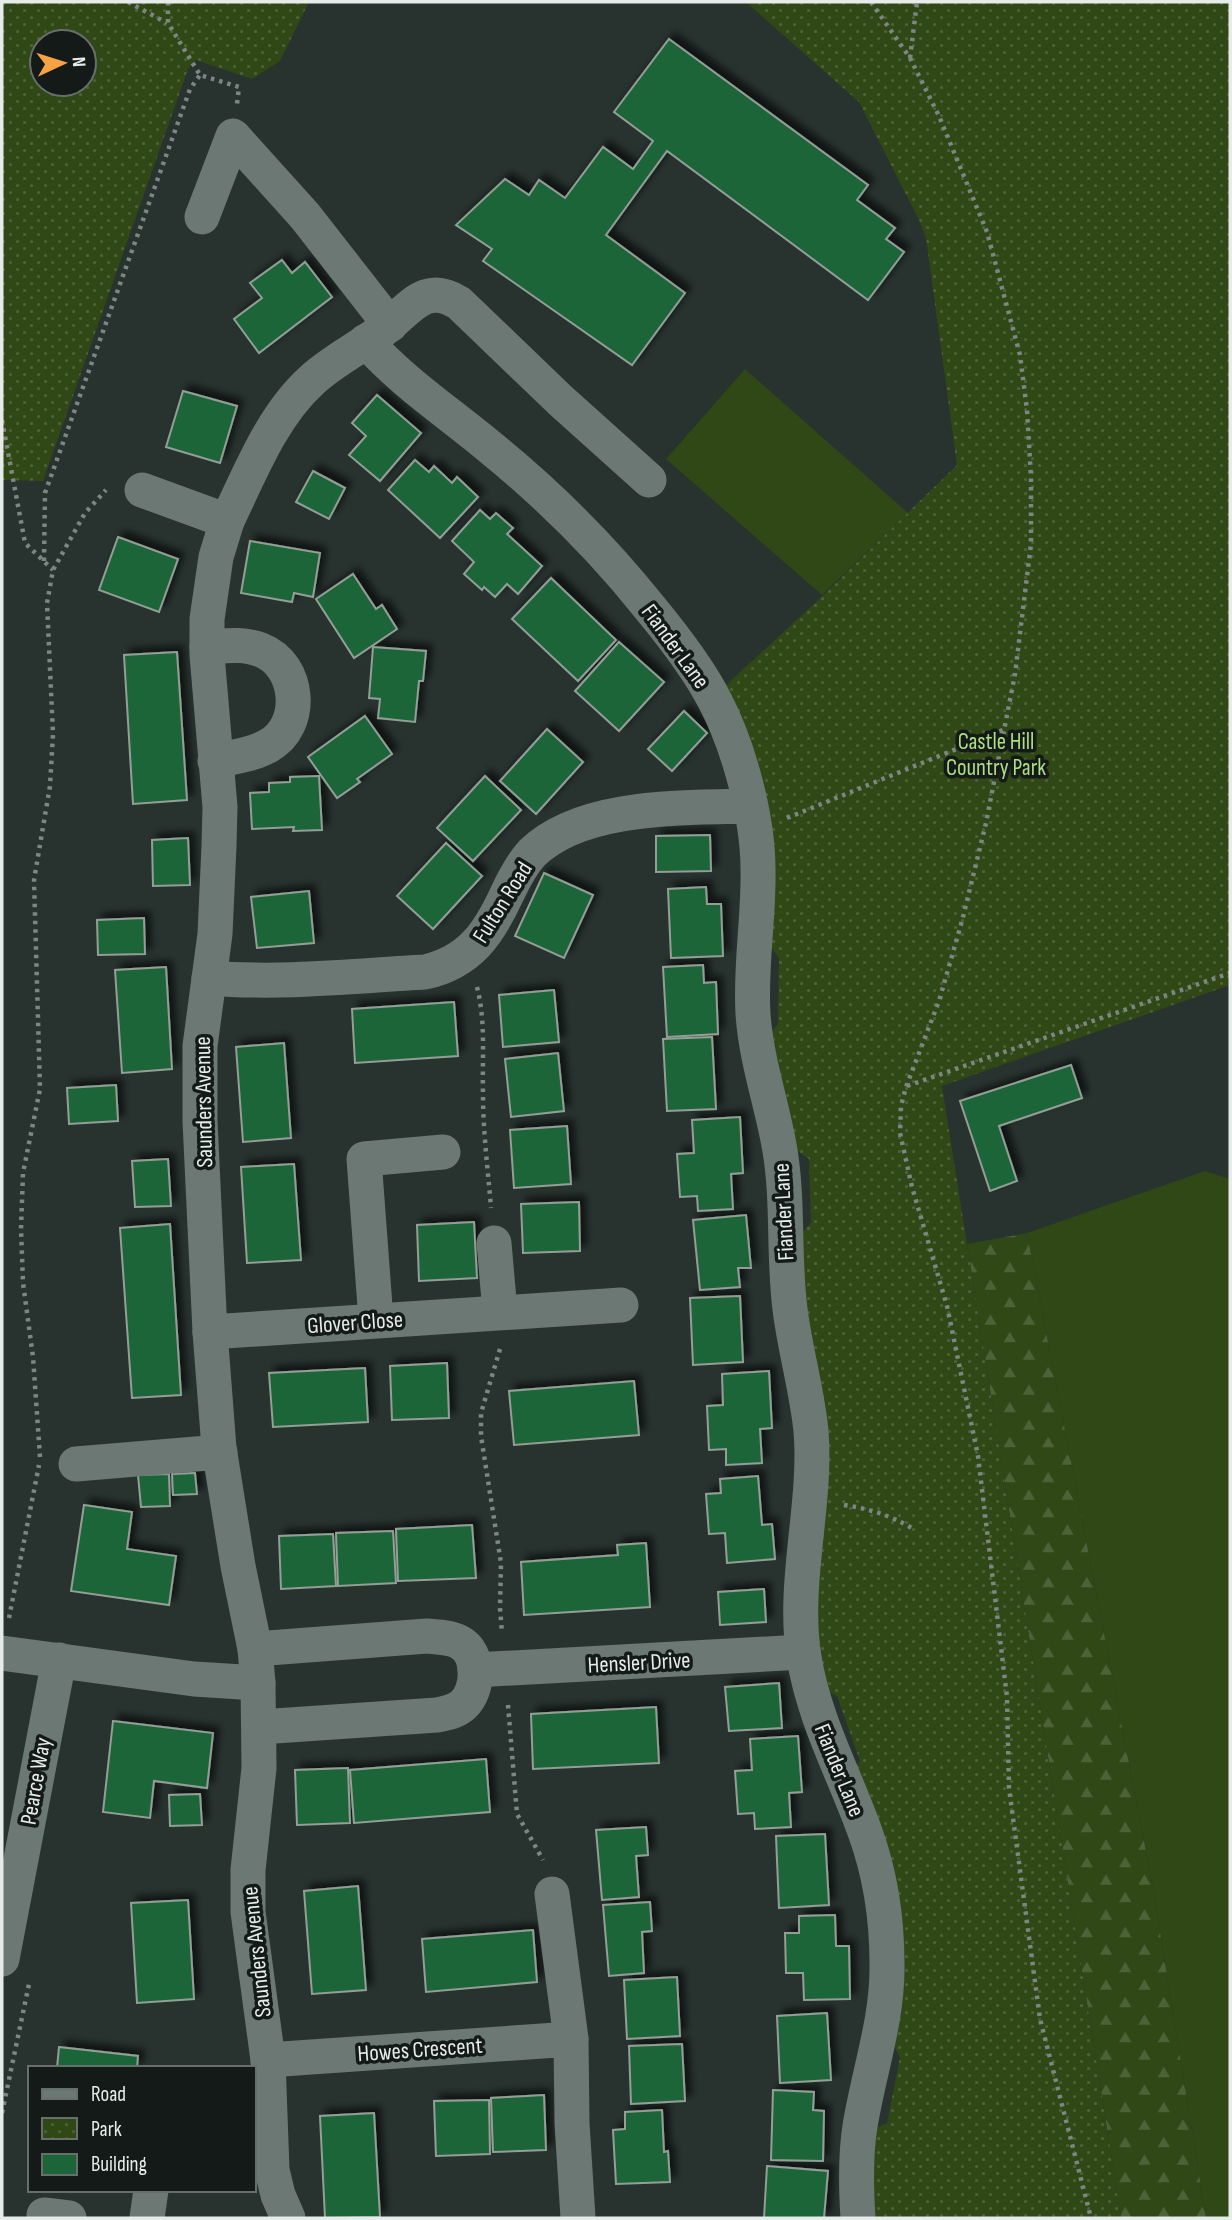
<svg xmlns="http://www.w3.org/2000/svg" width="1232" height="2220" font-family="'Sofia Sans Condensed',sans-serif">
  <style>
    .grass { fill: #304716 }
    .forest { fill: url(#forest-firs) }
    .park { fill: url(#park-dots); fill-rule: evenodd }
    .building { fill: #1b6538; stroke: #939e96; stroke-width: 2; filter: url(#shadow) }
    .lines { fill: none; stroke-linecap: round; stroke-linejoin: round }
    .path { stroke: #7c8683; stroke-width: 4.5; stroke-dasharray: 3.5 5; stroke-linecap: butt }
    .minor { stroke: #6b7874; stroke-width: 35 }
    .labels { text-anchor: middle; stroke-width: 7; stroke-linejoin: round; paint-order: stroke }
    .street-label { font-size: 23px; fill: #e5ece9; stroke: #141a18 }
    .park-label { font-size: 23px; fill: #afdf81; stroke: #141a18 }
  </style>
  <defs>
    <pattern id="forest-firs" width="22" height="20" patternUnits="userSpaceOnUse" patternTransform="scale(1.75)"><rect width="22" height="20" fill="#304716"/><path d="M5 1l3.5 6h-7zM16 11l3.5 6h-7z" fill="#4e6238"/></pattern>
    <pattern id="park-dots" width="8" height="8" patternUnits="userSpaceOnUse" patternTransform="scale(1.75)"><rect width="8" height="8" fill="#304716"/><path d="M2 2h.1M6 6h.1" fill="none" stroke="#4e6238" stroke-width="1.8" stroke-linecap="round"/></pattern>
    <filter id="shadow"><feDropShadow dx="6" dy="-6" stdDeviation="3.5" flood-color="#0009"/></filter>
  </defs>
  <rect width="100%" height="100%" fill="#283330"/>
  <g class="grass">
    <path d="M745 369 908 513 822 595 666 459Z"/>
    <path d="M1205 1171 1230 1179V2218H1206L1153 1888 1027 1233Z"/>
  </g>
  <path class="forest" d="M1027 1233 1153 1888 1206 2218H1121L967 1244Z"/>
  <g class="park">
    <path d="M2 2H309L280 61 252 79 196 60 188 69 43 481 2 480ZM42 42H84V84H42Z"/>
    <path d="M746 2H1230V985L942 1086 1121 2218H872L870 2131 887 2123 900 2057 890 2039 852 1773 860 1761 837 1696 820 1687 817 1645 820 1403 798 1237 811 1223 809 1159 790 1146 767 1036 778 1024 779 958 767 942C767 892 773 835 764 786 758 751 739 718 725 686L815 603 957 465 926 238 919 220 859 102Z"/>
  </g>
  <g class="building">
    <path d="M669 39 868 185 857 200 895 228 886 239 904 252 868 300 667 151 606 235 685 293 632 365 483 261 492 249 456 225 505 179 529 195 539 180 565 198 603 147 633 169 653 141 614 112Z"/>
    <path d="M282 260 292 273 305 262 332 297 259 353 234 319 262 298 250 283Z"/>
    <path d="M183 391 237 406 220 463 166 447Z"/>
    <path d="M377 395 421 433 380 481 349 455 366 436 352 423Z"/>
    <path d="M415 460 429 472 434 466 452 483 457 477 478 497 440 538 388 490Z"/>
    <path d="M313 471 345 488 329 519 296 502Z"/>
    <path d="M480 510 490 519 496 513 513 528 507 534 542 566 518 594 507 584 495 597 484 587 482 590 464 574 474 562 452 541Z"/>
    <path d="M118 537 178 559 159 612 99 590Z"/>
    <path d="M250 541 320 553 313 597 294 593 292 602 241 593Z"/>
    <path d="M353 574 376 609 382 605 397 629 354 658 316 599Z"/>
    <path d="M551 578 616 640 578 681 512 619Z"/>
    <path d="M619 642 664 682 619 731 575 691Z"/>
    <path d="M373 647 426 651 423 681H419L415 722 378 718 380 699 369 698Z"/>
    <path d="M177 652 187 800 133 804 124 655Z"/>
    <path d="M684 711 707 733 672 771 648 749Z"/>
    <path d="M365 716 392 754 357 779 360 782 337 798 308 757Z"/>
    <path d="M547 729 583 762 536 814 500 781Z"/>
    <path d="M319 776 322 830 293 831 294 827 252 829 250 793 269 792V783L290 782V777Z"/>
    <path d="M485 776 521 810 473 861 437 828Z"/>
    <path d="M710 835 711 871 656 872V836Z"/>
    <path d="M188 838 190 885 153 886 152 840Z"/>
    <path d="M446 843 482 876 433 929 397 896Z"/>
    <path d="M544 873 593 895 564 958 515 936Z"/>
    <path d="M706 887 707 904H721L723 956 671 958 668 889Z"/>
    <path d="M309 891 314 943 257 948 251 897Z"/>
    <path d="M144 918 145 954 98 955 97 920Z"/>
    <path d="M703 965 704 983 716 982 718 1034 667 1037 663 967Z"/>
    <path d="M166 967 172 1069 122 1073 115 970Z"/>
    <path d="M554 990 559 1042 503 1047 499 995Z"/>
    <path d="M454 1002 458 1056 355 1063 352 1009Z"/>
    <path d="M712 1037 716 1109 667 1111 663 1039Z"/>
    <path d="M284 1043 291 1138 243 1142 236 1047Z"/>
    <path d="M558 1053 564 1111 511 1117 505 1059Z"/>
    <path d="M1071 1065 1082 1098 999 1126 1017 1181 990 1191 960 1101Z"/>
    <path d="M116 1085 118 1121 69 1124 67 1088Z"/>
    <path d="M740 1117 743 1173 731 1174 733 1209 698 1211 697 1196 680 1197 677 1154 694 1153 692 1120Z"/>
    <path d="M567 1126 571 1184 514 1188 510 1130Z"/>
    <path d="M168 1159 171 1206 135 1207 132 1161Z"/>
    <path d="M294 1164 301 1260 247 1263 241 1167Z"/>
    <path d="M579 1202 580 1251 523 1253 521 1204Z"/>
    <path d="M746 1215 751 1268H738L740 1287 700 1290 693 1220Z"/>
    <path d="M474 1222 477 1278 419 1281 417 1225Z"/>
    <path d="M170 1224 181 1395 132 1398 120 1228Z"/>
    <path d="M740 1296 743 1362 693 1365 690 1298Z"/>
    <path d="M447 1363 449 1418 392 1420 390 1366Z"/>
    <path d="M365 1368 368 1422 273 1427 269 1373Z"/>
    <path d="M769 1371 772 1428 760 1429 762 1463 726 1465V1449L709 1450 707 1406 723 1405 722 1374Z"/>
    <path d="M634 1381 639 1435 514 1445 509 1391Z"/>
    <path d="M195 1473 197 1494 173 1495 172 1474Z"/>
    <path d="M169 1474 170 1506 141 1507 138 1475Z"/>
    <path d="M758 1476 762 1525 772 1524 775 1559 727 1563 725 1533 709 1534 706 1494 721 1493 720 1479Z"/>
    <path d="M84 1505 132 1512 127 1549 176 1556 169 1605 71 1591Z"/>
    <path d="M472 1525 476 1578 398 1581 396 1529Z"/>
    <path d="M393 1531 396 1583 338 1586 336 1533Z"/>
    <path d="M333 1534 336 1586 281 1589 279 1536Z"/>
    <path d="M646 1543 650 1607 524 1615 521 1562 618 1555 617 1545Z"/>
    <path d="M764 1589 766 1622 720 1625 718 1592Z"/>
    <path d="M779 1683 782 1728 729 1731 725 1687Z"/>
    <path d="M656 1707 659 1763 533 1769 531 1714Z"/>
    <path d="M113 1721 213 1733 207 1788 154 1781 150 1818 103 1812Z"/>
    <path d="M798 1736 802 1792 789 1793 791 1827 755 1829 754 1813 738 1814 735 1771 752 1770 750 1739Z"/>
    <path d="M486 1759 490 1812 354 1823 350 1770Z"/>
    <path d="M348 1768 350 1823 297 1825 295 1770Z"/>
    <path d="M200 1794 202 1825 170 1826 169 1795Z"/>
    <path d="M646 1827 648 1855 636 1856 639 1897 602 1900 596 1830Z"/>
    <path d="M825 1834 829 1905 779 1908 776 1836Z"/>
    <path d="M358 1886 366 1990 312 1994 304 1891Z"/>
    <path d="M188 1900 194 1999 137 2003 131 1903Z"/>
    <path d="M650 1902 652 1931 642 1932 644 1973 609 1976 603 1905Z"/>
    <path d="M835 1915 836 1946H849L850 1999 804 2000 803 1973H786L785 1933H799V1916Z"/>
    <path d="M533 1930 537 1982 426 1992 422 1939Z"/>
    <path d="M677 1977 680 2036 627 2039 624 1980Z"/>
    <path d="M827 2013 831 2080 780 2083 777 2016Z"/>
    <path d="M682 2044 685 2101 631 2104 629 2046Z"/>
    <path d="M59 2047 138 2056 137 2068H57Z"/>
    <path d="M773 2090 814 2092 813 2110 824 2111 823 2161 771 2160Z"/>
    <path d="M544 2095 546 2150 493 2152 491 2098Z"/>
    <path d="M489 2100 490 2154 436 2156 434 2101Z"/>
    <path d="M662 2110 664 2152 668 2151 670 2182 616 2184 613 2130 625 2129V2112Z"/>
    <path d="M374 2113 380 2217 325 2218 320 2116Z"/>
    <path d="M767 2166 828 2171 824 2218H764Z"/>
  </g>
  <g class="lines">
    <g class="path">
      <path d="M128 2 167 23"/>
      <path d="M168 2V23L200 75 239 87 237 104"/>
      <path d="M871 2 910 58 939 116 987 232 1020 355 1027 410 1031 477V544L1015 674 986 823 962 921 939 1001 906 1087 901 1106 900 1133 912 1187 947 1306 978 1456 1007 1697 1009 1788 1040 2019 1091 2218"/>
      <path d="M910 58 917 2"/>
      <path d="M2 420 25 543 53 570"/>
      <path d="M44 561 45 493 190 89 200 75"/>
      <path d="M787 818 1003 730"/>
      <path d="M477 987C486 1022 482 1058 483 1094 483 1132 488 1170 491 1208"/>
      <path d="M907 1086 1230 973"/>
      <path d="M500 1349 481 1413V1436L501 1563 500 1608 502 1633"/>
      <path d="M40 1457 33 1357 23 1283 21 1229 23 1173 40 1089 34 880 50 786 53 734 47 603 53 570 85 513 106 490"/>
      <path d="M844 1505C871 1509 892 1516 915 1530"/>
      <path d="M9 1618 39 1465"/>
      <path d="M508 1705 517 1814 543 1860"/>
      <path d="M2 2113 29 1984"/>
    </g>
    <g class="minor">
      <path d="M202 217 233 136 305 216 390 325"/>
      <path d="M366 341C403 383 448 412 491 448 550 496 603 549 650 608 674 637 698 668 715 701 739 747 758 817 758 870 759 918 750 965 753 1014 756 1059 771 1101 779 1145 789 1199 783 1255 790 1309 795 1350 807 1390 811 1431 817 1504 792 1584 804 1657 814 1720 844 1773 865 1832 880 1873 887 1920 887 1964 888 2019 869 2071 860 2126 855 2157 856 2187 858 2218"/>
      <path d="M142 490 227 521 216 557 207 619V655L220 807 219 846 215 934 200 1046V1121L210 1332 219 1448 238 1566 255 1649 258 1683 259 1768 248 1870V1912L268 2060 272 2170 278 2195 288 2218"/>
      <path d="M227 521C250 473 272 416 312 380 336 358 366 345 390 324 413 305 427 283 459 303L560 400 649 480"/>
      <path d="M207 647C224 646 244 643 261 650 300 665 305 726 268 746 252 755 232 757 215 761"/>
      <path d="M209 978C281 984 353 976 425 972 470 962 489 933 507 894 514 879 521 865 532 853 582 804 684 808 749 806"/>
      <path d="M494 1243 500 1312"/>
      <path d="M376 1320 364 1159 443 1152"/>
      <path d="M210 1332 621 1305"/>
      <path d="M76 1464 220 1452"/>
      <path d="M255 1649 427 1636C437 1637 450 1637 459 1642 481 1653 479 1691 463 1705 455 1712 447 1713 437 1715L260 1727"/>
      <path d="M2 1653 194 1679 258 1683"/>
      <path d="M475 1670 803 1652"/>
      <path d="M552 1894 571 2039"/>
      <path d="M2 1959 59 1660"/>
      <path d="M268 2060 571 2039 572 2123 578 2218"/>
      <path d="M44 2215 69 2218"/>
      <path d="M147 2218 151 2190"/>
    </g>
  </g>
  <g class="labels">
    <g class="street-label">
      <text transform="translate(676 646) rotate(54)" y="8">Fiander Lane</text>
      <text transform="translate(502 902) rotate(-58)" y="8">Fulton Road</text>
      <text transform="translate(203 1102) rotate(-91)" y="8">Saunders Avenue</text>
      <text transform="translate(783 1212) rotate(-93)" y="8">Fiander Lane</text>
      <text transform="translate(355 1322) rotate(-4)" y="8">Glover Close</text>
      <text transform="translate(639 1662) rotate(-3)" y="8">Hensler Drive</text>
      <text transform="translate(840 1770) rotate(68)" y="8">Fiander Lane</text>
      <text transform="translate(35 1781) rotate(-80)" y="8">Pearce Way</text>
      <text transform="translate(256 1952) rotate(-96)" y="8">Saunders Avenue</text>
      <text transform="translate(420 2049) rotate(-4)" y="8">Howes Crescent</text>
    </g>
    <g class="park-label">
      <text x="996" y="749">Castle Hill<tspan x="996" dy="26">Country Park</tspan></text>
    </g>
  </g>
  <rect width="1232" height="2220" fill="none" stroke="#e5ece9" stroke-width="7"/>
  <rect x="28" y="2066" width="228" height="126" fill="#141a18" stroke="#686e6c" stroke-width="2"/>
  <rect x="42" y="2089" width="35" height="10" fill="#6b7874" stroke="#686e6c" stroke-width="2"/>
  <text x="91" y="2101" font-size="21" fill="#e5ece9">Road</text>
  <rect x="42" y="2118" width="35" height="21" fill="url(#park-dots)" stroke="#686e6c" stroke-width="2"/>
  <text x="91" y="2136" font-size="21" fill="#e5ece9">Park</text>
  <rect x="42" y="2154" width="35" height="21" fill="#1b6538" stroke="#686e6c" stroke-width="2"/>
  <text x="91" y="2171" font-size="21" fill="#e5ece9">Building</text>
  <g transform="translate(63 63) rotate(86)"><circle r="33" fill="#141a18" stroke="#686e6c" stroke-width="2"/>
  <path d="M0-5L12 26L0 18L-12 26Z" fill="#f5a345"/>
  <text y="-10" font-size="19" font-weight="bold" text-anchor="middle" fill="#e5ece9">N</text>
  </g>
</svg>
